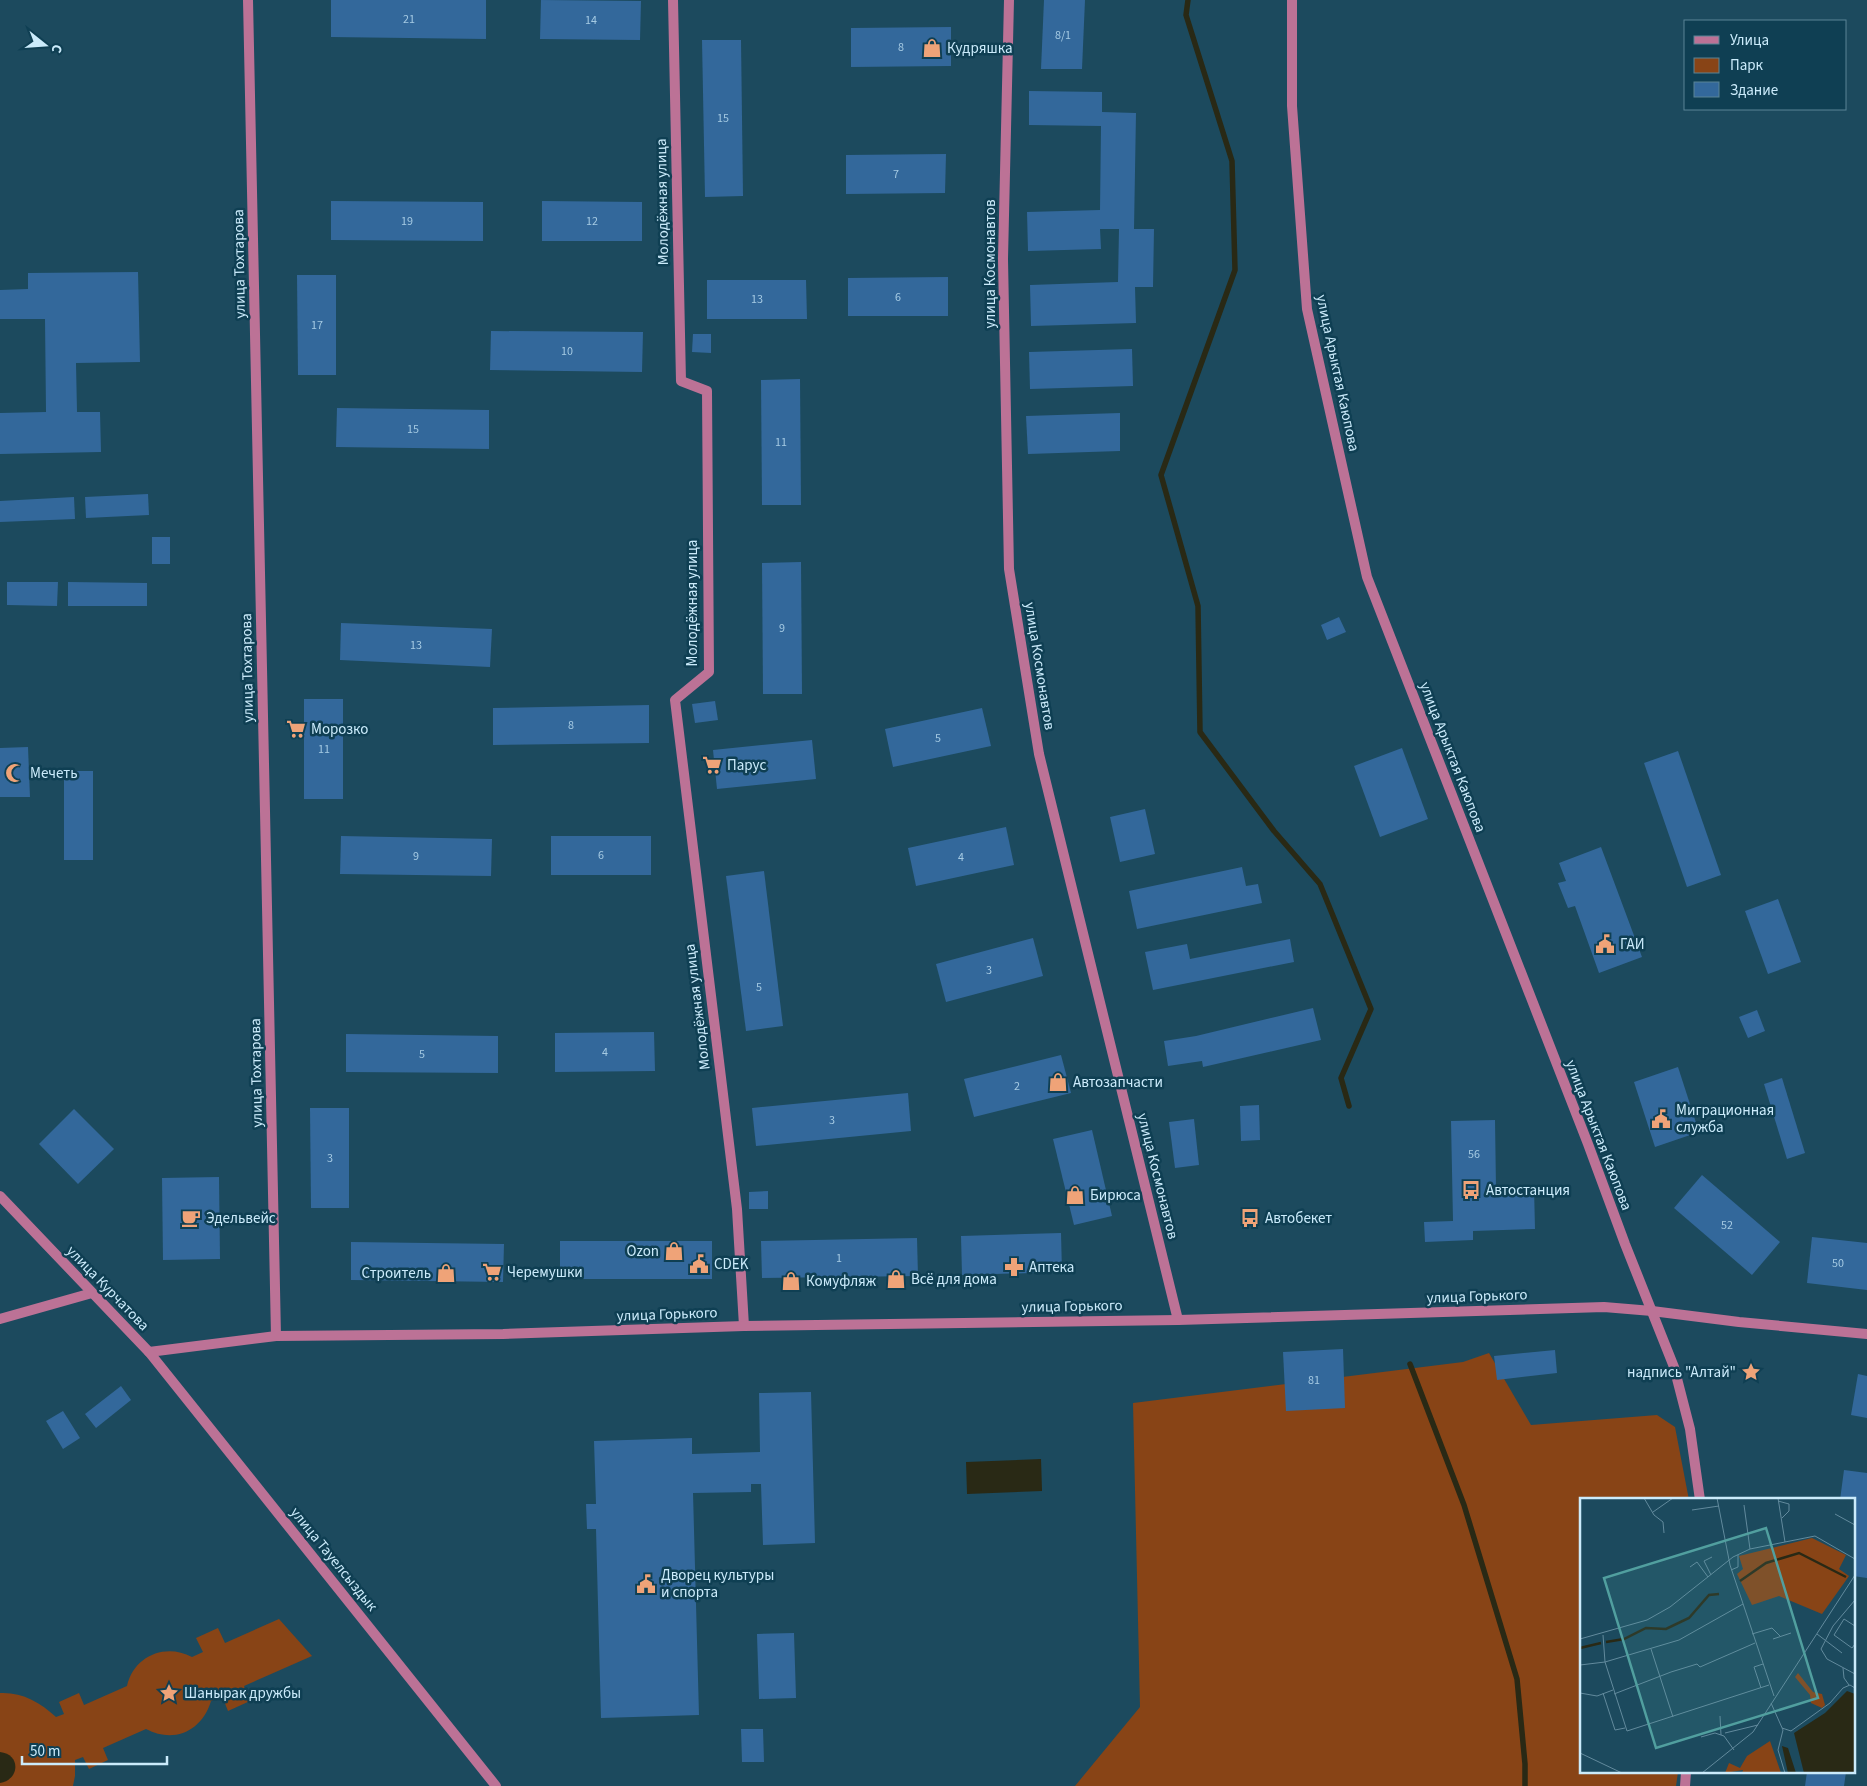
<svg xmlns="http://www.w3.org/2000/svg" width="1867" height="1786" font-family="'Source Sans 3',sans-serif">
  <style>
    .green { fill: #884416 }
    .water { fill: #292915 }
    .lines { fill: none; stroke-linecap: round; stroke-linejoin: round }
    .stream { stroke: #292915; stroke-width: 5.5 }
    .building { fill: #33689b }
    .minor { stroke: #bc7296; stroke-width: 10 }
    .tertiary { stroke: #bc7296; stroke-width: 10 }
    .labels { text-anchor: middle; stroke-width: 5; stroke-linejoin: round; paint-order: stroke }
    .number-label { font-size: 12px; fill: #a5cae3 }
    .poi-label { font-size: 15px; fill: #cbebfb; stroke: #0f3f53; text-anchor: start }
    .street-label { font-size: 15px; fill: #cbebfb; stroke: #0f3f53 }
    .inset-river { fill: none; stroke: #292915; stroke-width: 2.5 }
    .inset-road { fill: none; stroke: #628a9d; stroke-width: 1 }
    .view { fill: #519f9f; fill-opacity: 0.15; stroke: #519f9f; stroke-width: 2.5 }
    .inset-edge { fill: none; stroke: #cbebfb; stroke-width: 2.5 }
  </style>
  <rect width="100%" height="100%" fill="#1c4a5e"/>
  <g class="green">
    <path d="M1489 1353 1531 1425 1657 1415 1675 1427 1689 1500H1581V1772H1678L1676 1786H1075L1140 1707 1133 1403 1463 1362Z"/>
    <path d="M279 1619 312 1656 244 1686 250 1701 228 1711 222 1696 211 1701C202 1731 174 1744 146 1729L103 1748 108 1760 89 1769 83 1757 75 1760V1776L73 1786H0V1693C22 1692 40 1702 56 1717L64 1714 59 1702 79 1693 84 1705 127 1686C134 1656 165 1643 192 1657L203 1652 196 1638 218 1628 225 1643Z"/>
  </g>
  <g class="water">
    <path d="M1041 1459 1042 1491 967 1494 966 1462Z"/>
    <path d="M0 1752C21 1754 20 1780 0 1783Z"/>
  </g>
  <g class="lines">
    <g class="stream">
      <path d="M1188 0 1186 15 1232 161 1235 270 1161 475 1198 606 1200 732 1274 831 1320 884 1371 1009 1341 1078 1349 1106"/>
      <path d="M1410 1364 1464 1505 1517 1679 1525 1764V1786"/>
    </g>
  </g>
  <g class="building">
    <path d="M331 0H486V39L331 37Z"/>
    <path d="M541 0 641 1 640 40 540 39Z"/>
    <path d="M1044 0H1085L1082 69H1041Z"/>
    <path d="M951 27V66L851 67V28Z"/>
    <path d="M702 40H741L743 196 705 197Z"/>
    <path d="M1029 91 1102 92V112L1136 113 1134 229H1154L1153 287H1135L1136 323 1031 326 1030 285 1118 282 1119 229H1100L1101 249 1028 251 1027 212 1100 210 1101 126 1029 125Z"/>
    <path d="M946 154 945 193 846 194V155Z"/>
    <path d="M331 201 483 202V241L331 240Z"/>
    <path d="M542 201 642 202V241H542Z"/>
    <path d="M138 272 140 362 76 363 77 412H100L101 452 0 454V413L46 412 45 319H0V290L28 289V273Z"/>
    <path d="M297 275H336V375H298Z"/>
    <path d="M948 277V316H848V278Z"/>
    <path d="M707 280H806L807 319H707Z"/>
    <path d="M491 331 643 332 642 372 490 370Z"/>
    <path d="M693 334H711V353L692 352Z"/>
    <path d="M1132 349 1133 386 1030 389 1029 352Z"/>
    <path d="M800 379 801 505H762L761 380Z"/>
    <path d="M337 408 489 410V449L336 447Z"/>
    <path d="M1120 413V451L1028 454 1026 416Z"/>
    <path d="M148 494 149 515 86 518 85 497Z"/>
    <path d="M74 497 75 519 0 522V501Z"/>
    <rect x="152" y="537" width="18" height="27"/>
    <path d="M801 562 802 694H763L762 563Z"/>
    <path d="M7 582H58L57 606 7 605Z"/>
    <path d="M68 582 147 583V606H68Z"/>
    <path d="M1339 617 1346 632 1327 640 1321 625Z"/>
    <path d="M341 623 492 629 490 667 340 660Z"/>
    <rect x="304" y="699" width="39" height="100"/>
    <path d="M715 701 718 720 695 723 692 704Z"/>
    <path d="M649 705V743L493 745V708Z"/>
    <path d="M982 708 991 746 893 767 885 729Z"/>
    <path d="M812 740 816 779 717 789 713 750Z"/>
    <path d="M28 747 30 797H0V748Z"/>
    <path d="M1402 748 1428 819 1380 837 1354 766Z"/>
    <path d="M1678 751 1721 875 1687 887 1644 763Z"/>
    <rect x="64" y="771" width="29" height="89"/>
    <path d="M1145 809 1155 854 1120 862 1110 817Z"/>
    <path d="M1006 827 1014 865 916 886 908 848Z"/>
    <path d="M341 836 492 839 491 876 340 874Z"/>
    <rect x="551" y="836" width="100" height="39"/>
    <path d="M1601 847 1642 957 1599 973 1575 906 1568 908 1558 883 1566 881 1559 863Z"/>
    <path d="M1242 867 1246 886 1258 884 1262 903 1137 929 1129 891Z"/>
    <path d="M764 871 783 1026 746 1031 726 876Z"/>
    <path d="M1778 899 1801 962 1768 974 1745 911Z"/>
    <path d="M1033 938 1043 976 946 1002 936 964Z"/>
    <path d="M1290 939 1294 962 1153 990 1145 952 1187 944 1190 959Z"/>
    <path d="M1313 1008 1321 1040 1203 1067 1202 1061 1168 1066 1164 1041 1196 1036Z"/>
    <path d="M1757 1010 1765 1031 1748 1038 1739 1017Z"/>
    <path d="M654 1032 655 1071 555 1072V1033Z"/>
    <path d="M346 1034 498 1036V1073L346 1072Z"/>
    <path d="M1061 1055 1071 1093 974 1117 964 1079Z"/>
    <path d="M1678 1067 1699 1132 1655 1147 1634 1082Z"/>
    <path d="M1782 1078 1805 1153 1787 1159 1764 1084Z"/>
    <path d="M908 1093 911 1131 756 1146 752 1108Z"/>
    <path d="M1259 1105 1260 1140 1241 1141 1240 1106Z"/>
    <path d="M310 1108H349V1208H311Z"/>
    <path d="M74 1109 114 1149 78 1184 39 1144Z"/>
    <path d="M1194 1119 1199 1165 1175 1168 1169 1122Z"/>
    <path d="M1495 1120 1496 1188 1534 1187 1535 1229 1473 1231V1240L1425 1242 1424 1222 1453 1221 1451 1121Z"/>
    <path d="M1092 1130 1112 1216 1074 1225 1053 1139Z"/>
    <path d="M1702 1175 1780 1242 1752 1275 1674 1208Z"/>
    <path d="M219 1177 220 1259 163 1260 162 1178Z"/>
    <path d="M768 1191V1209H749V1192Z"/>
    <path d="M1061 1233 1062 1272 962 1275 961 1236Z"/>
    <path d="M1812 1237 1867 1243V1290L1807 1283Z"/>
    <path d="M917 1238 918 1276 762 1278 761 1241Z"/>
    <rect x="560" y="1241" width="152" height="38"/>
    <path d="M351 1242 504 1244 503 1282 351 1280Z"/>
    <path d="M1343 1349 1345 1408 1286 1411 1283 1352Z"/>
    <path d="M1555 1350 1557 1373 1497 1380 1494 1356Z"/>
    <path d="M1858 1374 1867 1376V1418L1851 1415Z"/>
    <path d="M121 1386 131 1400 96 1428 85 1414Z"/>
    <path d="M811 1392 815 1543 763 1545 761 1484H751V1492L693 1493 699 1715 601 1718 596 1529H587L586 1504H596L594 1441 692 1438V1454L760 1452 759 1393Z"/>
    <path d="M63 1411 80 1438 63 1449 46 1421Z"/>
    <path d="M1844 1470 1867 1473V1578L1853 1576V1500H1840Z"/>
    <path d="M794 1633 796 1698 759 1699 757 1634Z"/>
    <path d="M741 1729H763L764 1762H742Z"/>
    <path d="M1807 1772H1846L1844 1786H1805Z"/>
  </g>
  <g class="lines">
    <g class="minor">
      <path d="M248 0 276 1336"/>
      <path d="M673 0 681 381 707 391 709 672 675 700 737 1209 744 1326"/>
      <path d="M1009 0 1003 259 1009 569 1039 754 1178 1320"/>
      <path d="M0 1319 92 1293"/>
      <path d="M149 1352 276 1336 503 1334 744 1326 1178 1320 1604 1307 1652 1311 1739 1322 1867 1334"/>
    </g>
    <g class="tertiary">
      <path d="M1292 0V106L1307 309 1367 577 1588 1144 1625 1244 1674 1367 1690 1429 1700 1500"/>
      <path d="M0 1196 149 1352 496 1786"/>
      <path d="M1685 1786 1686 1772"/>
    </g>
  </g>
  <defs>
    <g id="shop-bare" transform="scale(1.5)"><path d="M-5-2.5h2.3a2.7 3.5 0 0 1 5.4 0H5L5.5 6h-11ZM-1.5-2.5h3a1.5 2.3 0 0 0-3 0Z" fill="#efa378" stroke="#0f3f53" stroke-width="2.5" paint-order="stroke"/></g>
    <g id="supermarket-bare" transform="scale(1.5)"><path d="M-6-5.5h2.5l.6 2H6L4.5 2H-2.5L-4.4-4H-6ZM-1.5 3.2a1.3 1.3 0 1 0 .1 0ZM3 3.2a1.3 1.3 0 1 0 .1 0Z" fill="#efa378" stroke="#0f3f53" stroke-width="2.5" paint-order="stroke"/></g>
    <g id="mosque-bare" transform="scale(1.5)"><path d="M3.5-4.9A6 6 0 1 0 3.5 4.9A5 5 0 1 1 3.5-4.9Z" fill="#efa378" stroke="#0f3f53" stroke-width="2.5" paint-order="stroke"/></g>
    <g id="civic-bare" transform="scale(1.5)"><path d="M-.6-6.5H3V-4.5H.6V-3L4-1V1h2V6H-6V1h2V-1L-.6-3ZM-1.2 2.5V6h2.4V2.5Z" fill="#efa378" stroke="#0f3f53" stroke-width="2.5" paint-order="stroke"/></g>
    <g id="bus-bare" transform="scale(1.5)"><path d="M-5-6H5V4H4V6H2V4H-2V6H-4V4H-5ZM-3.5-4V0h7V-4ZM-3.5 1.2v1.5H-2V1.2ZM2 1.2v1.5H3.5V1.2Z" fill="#efa378" stroke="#0f3f53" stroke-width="2.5" paint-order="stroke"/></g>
    <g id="cafe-bare" transform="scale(1.5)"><path d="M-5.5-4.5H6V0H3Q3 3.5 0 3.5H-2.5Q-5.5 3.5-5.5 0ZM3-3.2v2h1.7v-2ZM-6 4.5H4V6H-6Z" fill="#efa378" stroke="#0f3f53" stroke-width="2.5" paint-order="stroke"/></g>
    <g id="pharmacy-bare" transform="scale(1.5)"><path d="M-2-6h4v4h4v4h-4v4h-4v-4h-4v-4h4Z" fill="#efa378" stroke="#0f3f53" stroke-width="2.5" paint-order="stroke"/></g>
    <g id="sight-bare" transform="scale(1.5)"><path d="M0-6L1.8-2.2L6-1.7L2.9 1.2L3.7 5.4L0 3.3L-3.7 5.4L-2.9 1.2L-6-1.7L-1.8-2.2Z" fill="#efa378" stroke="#0f3f53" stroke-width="2.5" paint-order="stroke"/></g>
  </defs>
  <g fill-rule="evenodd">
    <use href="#shop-bare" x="932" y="48"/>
    <use href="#supermarket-bare" x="296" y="729"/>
    <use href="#supermarket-bare" x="712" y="765"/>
    <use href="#mosque-bare" x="15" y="773"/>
    <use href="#civic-bare" x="1605" y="944"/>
    <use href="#shop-bare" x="1058" y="1082"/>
    <use href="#civic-bare" x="1661" y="1119"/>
    <use href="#bus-bare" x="1471" y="1190"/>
    <use href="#shop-bare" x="1075" y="1195"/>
    <use href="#cafe-bare" x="191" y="1218"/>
    <use href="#bus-bare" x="1250" y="1218"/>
    <use href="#shop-bare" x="674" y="1251"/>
    <use href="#civic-bare" x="699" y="1264"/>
    <use href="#pharmacy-bare" x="1014" y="1267"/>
    <use href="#supermarket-bare" x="492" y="1272"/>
    <use href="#shop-bare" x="446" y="1273"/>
    <use href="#shop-bare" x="896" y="1279"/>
    <use href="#shop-bare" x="791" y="1281"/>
    <use href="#sight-bare" x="1751" y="1372"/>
    <use href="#civic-bare" x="646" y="1584"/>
    <use href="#sight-bare" x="169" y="1693"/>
  </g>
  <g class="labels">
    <g class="number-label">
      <text x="409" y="23">21</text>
      <text x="591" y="24">14</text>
      <text x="1063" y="39">8/1</text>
      <text x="901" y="51">8</text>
      <text x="723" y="122">15</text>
      <text x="896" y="178">7</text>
      <text x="407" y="225">19</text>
      <text x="592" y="225">12</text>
      <text x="898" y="301">6</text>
      <text x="757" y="303">13</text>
      <text x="317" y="329">17</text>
      <text x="567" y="355">10</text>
      <text x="413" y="433">15</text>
      <text x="781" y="446">11</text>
      <text x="782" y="632">9</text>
      <text x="416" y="649">13</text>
      <text x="571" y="729">8</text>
      <text x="938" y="742">5</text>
      <text x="324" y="753">11</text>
      <text x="601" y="859">6</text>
      <text x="416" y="860">9</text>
      <text x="961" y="861">4</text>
      <text x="989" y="974">3</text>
      <text x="759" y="991">5</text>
      <text x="605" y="1056">4</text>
      <text x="422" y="1058">5</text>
      <text x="1017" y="1090">2</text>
      <text x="832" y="1124">3</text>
      <text x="1474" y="1158">56</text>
      <text x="330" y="1162">3</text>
      <text x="1727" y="1229">52</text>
      <text x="839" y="1262">1</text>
      <text x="1838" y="1267">50</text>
      <text x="1314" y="1384">81</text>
    </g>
    <g class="poi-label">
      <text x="947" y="53">Кудряшка</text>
      <text x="311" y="734">Морозко</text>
      <text x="727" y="770">Парус</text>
      <text x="30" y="778">Мечеть</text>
      <text x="1620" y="949">ГАИ</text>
      <text x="1073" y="1087">Автозапчасти</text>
      <text x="1676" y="1115">Миграционная<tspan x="1676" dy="17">служба</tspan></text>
      <text x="1486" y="1195">Автостанция</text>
      <text x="1090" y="1200">Бирюса</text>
      <text x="206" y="1223">Эдельвейс</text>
      <text x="1265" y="1223">Автобекет</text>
      <text x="659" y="1256" text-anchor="end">Ozon</text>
      <text x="714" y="1269">CDEK</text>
      <text x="1029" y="1272">Аптека</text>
      <text x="507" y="1277">Черемушки</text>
      <text x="431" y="1278" text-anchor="end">Строитель</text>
      <text x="911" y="1284">Всё для дома</text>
      <text x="806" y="1286">Комуфляж</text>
      <text x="1736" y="1377" text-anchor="end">надпись "Алтай"</text>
      <text x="661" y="1580">Дворец культуры<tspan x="661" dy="17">и спорта</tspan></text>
      <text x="184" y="1698">Шанырак дружбы</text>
    </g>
    <g class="street-label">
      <text transform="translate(662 202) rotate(-91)" y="5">Молодёжная улица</text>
      <text transform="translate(239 264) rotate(-91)" y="5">улица Тохтарова</text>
      <text transform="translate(990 264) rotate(-90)" y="5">улица Космонавтов</text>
      <text transform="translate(1338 373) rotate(78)" y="5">улица Арыктая Каюпова</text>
      <text transform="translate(692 603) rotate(-90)" y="5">Молодёжная улица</text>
      <text transform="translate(1040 666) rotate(81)" y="5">улица Космонавтов</text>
      <text transform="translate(247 668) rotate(-91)" y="5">улица Тохтарова</text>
      <text transform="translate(1453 757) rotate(69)" y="5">улица Арыктая Каюпова</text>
      <text transform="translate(697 1007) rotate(-97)" y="5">Молодёжная улица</text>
      <text transform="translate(256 1073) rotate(-91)" y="5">улица Тохтарова</text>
      <text transform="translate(1599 1135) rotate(69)" y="5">улица Арыктая Каюпова</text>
      <text transform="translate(1158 1176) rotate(76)" y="5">улица Космонавтов</text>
      <text transform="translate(108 1288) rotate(46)" y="5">улица Курчатова</text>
      <text transform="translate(1477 1296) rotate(-2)" y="5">улица Горького</text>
      <text transform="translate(1072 1306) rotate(-1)" y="5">улица Горького</text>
      <text transform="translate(667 1314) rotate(-2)" y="5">улица Горького</text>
      <text transform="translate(334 1559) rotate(51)" y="5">улица Тауелсыздык</text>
    </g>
  </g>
  <g transform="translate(1580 1498)">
    <rect width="275" height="275" fill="#1c4a5e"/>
    <path d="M232 40 266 57 259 71 269 78 242 116 199 98 172 107 157 76 163 71 159 58ZM218 175 233 194 242 196 245 207 242 210 231 205 230 197 215 179ZM190 243 201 275H162L163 272 145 275 149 265 160 270 167 258Z" fill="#884416"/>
    <path d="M267 193 275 196V275H224L214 235 245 215ZM202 248 208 250 216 275H208Z" fill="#292915"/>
    <path class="inset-river" d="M160 83 186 65 219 55 266 79M26 144 44 141 66 130 86 131 109 120 129 97 139 96M0 150 21 145"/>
    <path class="inset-road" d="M64 0 74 17 83 24 84 35M137 0 150 67 194 198M198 0 205 44M198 3 209 6V13L202 20M164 7 170 51M112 12 139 8M73 14 93 0M255 16 275 27M110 69 117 64 128 79M151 72 158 69V57M131 77 124 63 132 59M275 102 253 128 241 151 247 161 275 176M275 128 264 121 254 137 272 150 275 146M172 136 192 130 200 138M237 136 262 155M23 137 25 164 47 233 189 187M0 141 67 122 90 109 153 59 170 51 235 38 275 61M193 141 211 135M71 151 93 219M0 167 25 164 99 142 163 106M263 170 264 180 269 187M181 190 174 169 183 166M0 195 17 198 33 192M23 195 35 232 45 230M34 196 91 174 117 166 120 169 175 145M191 205 203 232 198 252 205 275M140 218 141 237M202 230 211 233 250 205 263 190 270 187 275 190M145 235 178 227M121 239 135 235 144 238 154 252M0 255 42 275M122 275 173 234 275 77"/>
    <path class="view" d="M186 30 238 200 76 250 24 80Z"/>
    <rect width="275" height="275" class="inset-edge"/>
  </g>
  <rect x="1684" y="20" width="162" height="90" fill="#0f3f53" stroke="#5a8496"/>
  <rect x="1694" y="36" width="25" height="8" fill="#bc7296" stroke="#5a8496"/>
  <text x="1730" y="45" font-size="15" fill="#cbebfb">Улица</text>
  <rect x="1694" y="58" width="25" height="15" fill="#884416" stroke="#5a8496"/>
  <text x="1730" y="70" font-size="15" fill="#cbebfb">Парк</text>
  <rect x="1694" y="82" width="25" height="15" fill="#33689b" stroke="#5a8496"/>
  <text x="1730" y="95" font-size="15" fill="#cbebfb">Здание</text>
  <g transform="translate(45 45) rotate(107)" stroke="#0f3f53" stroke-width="4" paint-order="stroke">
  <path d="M0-4L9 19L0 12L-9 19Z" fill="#cbebfb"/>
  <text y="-8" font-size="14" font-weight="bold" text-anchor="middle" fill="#cbebfb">С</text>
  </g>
  <path d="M22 1756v8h145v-8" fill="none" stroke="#cbebfb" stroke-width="2.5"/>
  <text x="30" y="1756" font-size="15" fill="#cbebfb" stroke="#0f3f53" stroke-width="4" paint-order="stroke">50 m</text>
</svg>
